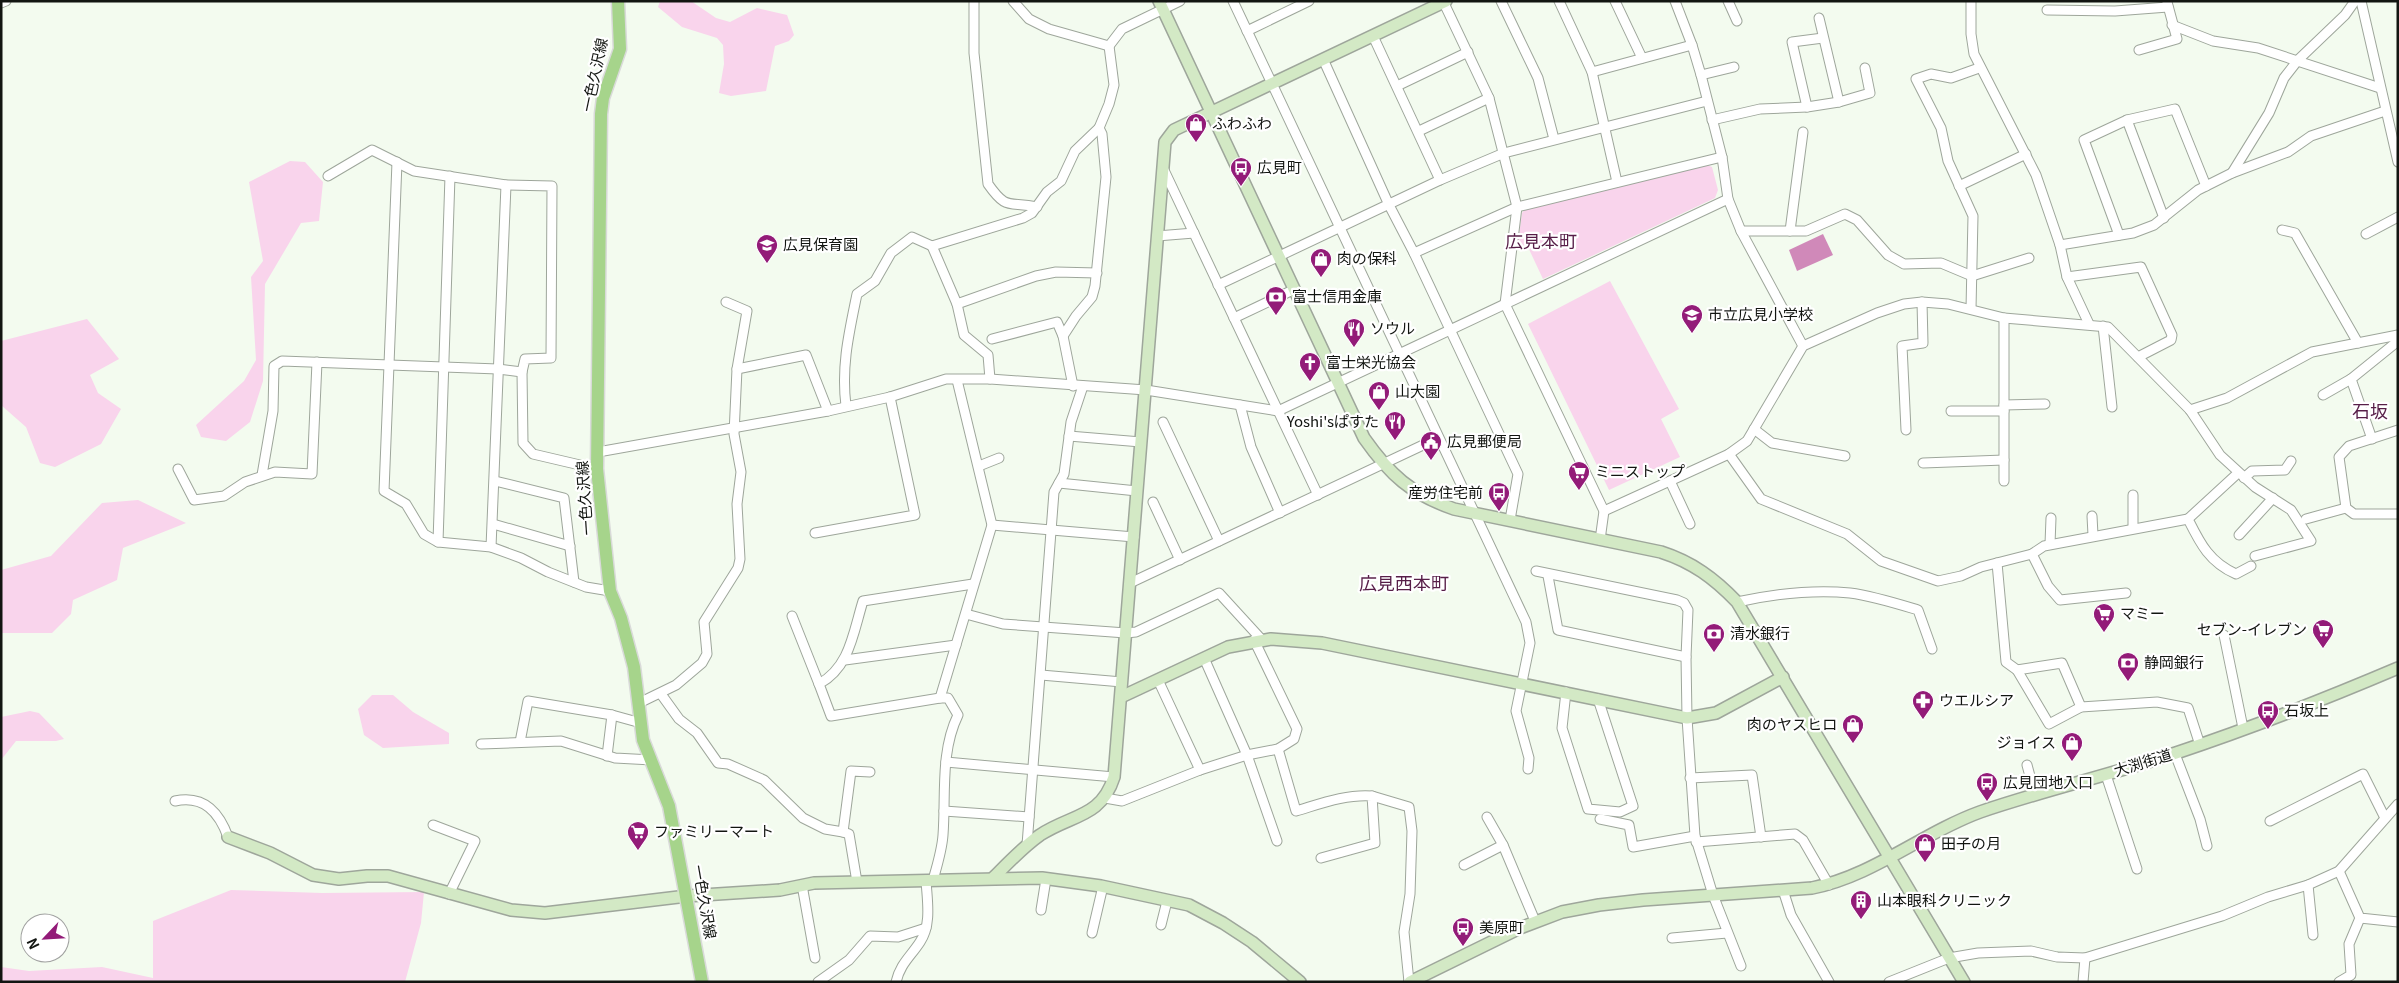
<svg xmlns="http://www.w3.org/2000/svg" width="2399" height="983" font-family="Georgia,'Noto Sans JP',serif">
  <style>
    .green { fill: #f9d4ec }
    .water { fill: #d089b9 }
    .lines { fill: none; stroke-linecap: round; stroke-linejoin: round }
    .street-casing { stroke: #9ea69b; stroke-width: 11 }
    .secondary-casing { stroke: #9ea69b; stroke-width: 14 }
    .primary-casing { stroke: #d9dad9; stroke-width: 15 }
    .street { stroke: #fff; stroke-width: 9 }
    .secondary { stroke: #d3e9c5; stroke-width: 11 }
    .primary { stroke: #a6d48b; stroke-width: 12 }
    .labels { text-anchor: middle; stroke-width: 4.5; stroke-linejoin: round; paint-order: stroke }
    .street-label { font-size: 15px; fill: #121511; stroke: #fff }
    .poi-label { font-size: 15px; fill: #121511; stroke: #fff; text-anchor: start }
    .quarter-label { font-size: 18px; fill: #571e48; stroke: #fff }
  </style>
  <rect width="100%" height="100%" fill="#f3fbef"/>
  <g class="green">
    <path d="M660 1H691L716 18 730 22 757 8 787 15 794 35 789 41 775 46 766 91 731 96 719 93 724 64 723 45 717 38 682 27 658 7Z"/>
    <path d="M290 161 305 162 323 182 319 221 301 223 265 284 263 381 250 422 226 441 201 437 196 425 244 381 256 360 251 277 263 261 249 182Z"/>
    <path d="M1705 164 1712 167 1718 190 1715 198 1543 279 1527 245 1517 249 1522 213 1525 209Z"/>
    <path d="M1610 281 1679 409 1661 419 1680 457 1609 490 1528 324Z"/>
    <path d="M87 319 119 359 90 375 98 393 121 409 101 444 55 467 40 463 26 427 1 405V341Z"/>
    <path d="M138 500 186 523 123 548 117 580 73 600 71 614 52 633H1V570L51 556 102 503Z"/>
    <path d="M372 695H393L413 712 449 733V744L383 748 364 735 358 709Z"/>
    <path d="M30 711 39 713 64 739 56 741H16L1 760V717Z"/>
    <path d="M231 890 322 893 424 892 421 923 405 982H1V967L29 971 102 967 153 978V921Z"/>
  </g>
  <path class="water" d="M1823 234 1833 255 1797 271 1789 250Z"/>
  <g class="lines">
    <g class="street-casing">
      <g id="street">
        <path d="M974 1V53L988 184C1007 211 1008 201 1037 207"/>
        <path d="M1013 1 1029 19 1049 29 1109 46 1122 29 1180 1"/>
        <path d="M1233 1 1526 622 1530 643 1516 711 1529 758 1528 769"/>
        <path d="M1443 1 1489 98 1517 207 1505 304 1604 511 1600 540"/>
        <path d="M1501 1 1538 78 1554 139"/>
        <path d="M1559 1 1592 72 1617 182"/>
        <path d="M1615 1 1642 58"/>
        <path d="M1675 1 1692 45 1701 75 1722 157 1728 199 1741 231 1803 346"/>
        <path d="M1728 1 1737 21"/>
        <path d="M1971 1V34L1974 54 2036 175 2060 245 2067 277 2089 324"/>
        <path d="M2361 1 2398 162"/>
        <path d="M1 3 6 1"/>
        <path d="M2047 10 2115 11 2168 7"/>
        <path d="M1819 18 1839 102"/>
        <path d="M2172 25 2213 41 2258 48 2380 88"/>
        <path d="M1247 31 1309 1"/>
        <path d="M1373 36 1440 180"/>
        <path d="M2139 50 2177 39 2167 2"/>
        <path d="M1323 59 1389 205 1414 253 1518 474 1510 520"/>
        <path d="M1592 72 1692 45"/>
        <path d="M1701 75 1734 67"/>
        <path d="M1397 86 1468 52"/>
        <path d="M1807 107 1792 42 1823 38"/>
        <path d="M1712 120 1760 109 1807 107 1839 102 1870 93 1865 68"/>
        <path d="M2127 120 2164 218"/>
        <path d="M1419 131 1489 98"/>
        <path d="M397 162 384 491 406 504 424 534 438 542 491 547 521 558 548 572 586 587 610 591"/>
        <path d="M1163 168 1318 495"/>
        <path d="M2232 173 2269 113 2284 78 2298 60 2345 15 2355 1"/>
        <path d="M328 176 372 150 414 171 506 185 552 186 551 358 525 359 522 372"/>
        <path d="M1959 186 2026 154"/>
        <path d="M2282 230 2295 233 2358 343"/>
        <path d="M1741 231H1806L1845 214 1857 220 1888 255 1904 264 1941 263 1972 276 2029 258"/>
        <path d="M1790 231 1803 132"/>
        <path d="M2366 234 2398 217"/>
        <path d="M2119 235 2084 140 2127 120 2175 109 2206 186"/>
        <path d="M1157 236 1194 233"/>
        <path d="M2060 245 2133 233 2154 225 2198 190 2232 173 2288 152 2311 136 2385 111"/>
        <path d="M932 246 957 304 1036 276 1056 272 1097 273"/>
        <path d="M1414 253 1517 207 1722 157"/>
        <path d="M2067 277 2141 267 2172 335 2171 340 2138 357"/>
        <path d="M1218 285 1440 180 1504 153 1707 101"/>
        <path d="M957 304 964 335 988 355 990 379"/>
        <path d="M1971 309 1973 216 1948 161 1941 128 1916 79 1931 74 1951 78 1979 68"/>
        <path d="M1234 318 1295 289"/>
        <path d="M2103 326 2112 407"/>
        <path d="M1063 336 1076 316 1092 297 1095 286 1106 177 1102 134 1099 128"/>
        <path d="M992 339 1057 322 1063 336 1073 386"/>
        <path d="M737 369 806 355 828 411"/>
        <path d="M2323 395 2351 379"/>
        <path d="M1240 405 1251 447 1280 513"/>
        <path d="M2004 405 2045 404"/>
        <path d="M846 406C841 366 849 333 857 294L875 281 891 253 912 237 932 246 1023 218 1032 213 1047 192 1061 181 1075 151 1099 128 1109 104 1114 85 1109 46"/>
        <path d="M2190 410 2227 398 2312 352 2398 335"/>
        <path d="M1951 411H2004"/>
        <path d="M1163 422 1219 541"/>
        <path d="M1754 429 1772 443 1845 456"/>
        <path d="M1906 430 1902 346 1923 343 1922 302"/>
        <path d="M2398 430 2349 446 2339 457 2346 508 2354 514H2398"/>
        <path d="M1069 436 1141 442"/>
        <path d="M2372 439 2351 379 2398 341"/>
        <path d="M598 452 828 411 890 397 946 379H990L1146 390 1278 411 1728 199"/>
        <path d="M1729 454 1761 499 1847 534 1881 561 1938 581 1961 576 1981 567 2032 554 2044 546 2188 519"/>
        <path d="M1923 463 2004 460"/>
        <path d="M979 466 999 458"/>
        <path d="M178 469 194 500 224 496 245 482 275 472 312 474 317 362"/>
        <path d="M2238 473 2188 519C2200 543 2209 562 2236 574L2251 566"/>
        <path d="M262 475 273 411 274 366 282 361 498 369 522 372 523 443 533 454 597 469"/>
        <path d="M2244 478 2252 471 2285 470 2291 461"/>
        <path d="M495 481 564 498 574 582"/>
        <path d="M1670 481 1690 524"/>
        <path d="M2004 481V318"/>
        <path d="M1059 483 1137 491"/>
        <path d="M1153 502 1180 560"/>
        <path d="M1604 511 1729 454 1747 441 1803 346 1877 313 1904 304 1922 302 1948 304 2004 318 2108 327 2190 410 2220 455 2255 487 2291 510 2311 541 2255 556"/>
        <path d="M2092 516 2093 535"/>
        <path d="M2306 519 2346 508"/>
        <path d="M493 524 570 546"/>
        <path d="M992 525 1134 537"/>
        <path d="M2133 528V495"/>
        <path d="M815 533 915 515 890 397"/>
        <path d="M2239 535 2273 498"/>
        <path d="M438 542 450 176"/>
        <path d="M2050 544 2051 518"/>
        <path d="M491 547 506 185"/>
        <path d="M2032 554 2048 586 2060 600 2126 593"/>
        <path d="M1997 563 2006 662 2017 670 2049 724 2081 707 2157 702 2188 708 2200 745"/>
        <path d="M1536 571 1677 600 1684 603 1688 610 1686 657 1687 718 1695 836 1713 895 1741 966"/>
        <path d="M1548 576 1558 630 1686 657"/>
        <path d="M1130 583 1438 438"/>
        <path d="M1737 602C1774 594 1812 589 1850 593 1873 596 1895 603 1918 610L1932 649"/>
        <path d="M966 614 1003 624 1126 633 1136 632 1219 593 1262 640"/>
        <path d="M792 616 819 684"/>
        <path d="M2224 635 2243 728"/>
        <path d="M1204 658 1247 755 1277 841"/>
        <path d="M845 660 956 645"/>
        <path d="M2017 670 2062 663 2081 707"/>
        <path d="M1041 675 1122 682"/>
        <path d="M1158 680 1200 770"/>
        <path d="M1566 692 1562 728 1588 809 1620 812 1633 806 1598 699"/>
        <path d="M661 694 679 719 697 733 718 763 728 764 764 780 803 818 825 829 843 832"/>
        <path d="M940 698 992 525 957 380"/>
        <path d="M639 703 676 685 702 663 707 654 704 622 738 568 740 559 737 504 741 472 734 434 737 369 747 311 726 302"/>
        <path d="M520 742 528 701 612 715 641 723"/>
        <path d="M481 744 561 741 615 758 652 760"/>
        <path d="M1278 749 1296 811C1320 804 1346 794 1372 796L1375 843 1321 858"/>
        <path d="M2175 754 2200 819 2207 846"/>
        <path d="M607 756 612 715"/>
        <path d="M946 762 1114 777"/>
        <path d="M2027 765 2035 795"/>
        <path d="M2106 775 2137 869"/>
        <path d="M1690 778 1752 775 1761 837"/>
        <path d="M1372 796 1409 807 1412 831 1410 894 1404 932 1409 982"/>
        <path d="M1105 798 1122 801 1200 770 1247 755 1278 749 1294 739 1297 729 1254 640"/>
        <path d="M175 801C204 795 219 812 228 837"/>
        <path d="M944 811 1029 817"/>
        <path d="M1487 817 1503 845 1535 921"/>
        <path d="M1600 819 1629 825 1633 847 1695 836"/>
        <path d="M2270 821 2363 774 2385 818"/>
        <path d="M433 825 475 841 449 894"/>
        <path d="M1696 842 1795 834 1803 840 1829 885"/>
        <path d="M1027 845 1054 492 1064 474 1071 422 1083 386"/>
        <path d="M1464 865 1503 845"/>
        <path d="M2339 871 2360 918 2398 922"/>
        <path d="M933 880C937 866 942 850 943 835 946 795 940 752 958 715L948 698H940L831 716 819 684C850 667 853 633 863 601L973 584"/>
        <path d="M857 882 849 834 843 832 851 771 870 772"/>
        <path d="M802 885 815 958"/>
        <path d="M2308 885 2313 935"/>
        <path d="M1783 890 1791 915 1829 982"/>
        <path d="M1041 910 1046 879"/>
        <path d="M1161 925 1167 901"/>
        <path d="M1092 933 1103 886"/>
        <path d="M1672 938 1727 933"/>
        <path d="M818 982 849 960 870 936 898 937 926 928"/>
        <path d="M896 982C900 964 911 956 920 942 932 924 927 900 926 880"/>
        <path d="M1889 982 1949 958 1978 953 2031 951 2057 957 2085 958 2222 916 2268 897 2308 885 2339 871 2398 804"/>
        <path d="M2083 982 2085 958"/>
        <path d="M2339 982 2351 975 2349 944 2360 918"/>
      </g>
    </g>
    <g class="secondary-casing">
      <g id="secondary">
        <path d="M1159 1 1364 438C1390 475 1411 494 1454 509L1661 552C1692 562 1714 578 1737 602L1964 982"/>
        <path d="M1121 697 1228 647 1271 639 1322 643 1687 718 1716 713 1783 677"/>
        <path d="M228 837 270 853 313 875 339 879 367 876H388L511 910 545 913 687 896 780 890 814 883 1042 878 1101 886 1189 905 1223 923 1252 942 1300 982"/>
        <path d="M994 877C1009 862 1023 847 1040 835 1072 814 1101 818 1114 777L1165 142 1174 130 1446 1"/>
        <path d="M1410 982 1520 928 1562 912 1599 905 1643 900 1812 888C1873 876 1922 833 1980 812 2044 790 2111 775 2176 753 2251 728 2325 699 2398 668"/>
      </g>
    </g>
    <g class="primary-casing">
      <path id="primary" d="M618 1 620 49 603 98 601 114 597 469 610 591 621 618 634 667 643 740 669 806 702 982"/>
    </g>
    <use href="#street" class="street"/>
    <use href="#secondary" class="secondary"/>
    <use href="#primary" class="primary"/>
  </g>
  <defs>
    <g id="shop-pin" transform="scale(1.125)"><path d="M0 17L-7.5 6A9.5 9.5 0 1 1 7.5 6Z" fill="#931b78" stroke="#fff"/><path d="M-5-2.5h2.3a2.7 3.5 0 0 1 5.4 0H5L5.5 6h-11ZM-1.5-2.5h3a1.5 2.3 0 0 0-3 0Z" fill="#fff"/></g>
    <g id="bus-pin" transform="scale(1.125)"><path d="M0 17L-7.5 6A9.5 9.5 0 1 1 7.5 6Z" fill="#931b78" stroke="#fff"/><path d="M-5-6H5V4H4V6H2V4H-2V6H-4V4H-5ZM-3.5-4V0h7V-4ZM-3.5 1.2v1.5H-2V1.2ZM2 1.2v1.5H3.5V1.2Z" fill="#fff"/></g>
    <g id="school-pin" transform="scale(1.125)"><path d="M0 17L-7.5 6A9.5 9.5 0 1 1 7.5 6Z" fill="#931b78" stroke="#fff"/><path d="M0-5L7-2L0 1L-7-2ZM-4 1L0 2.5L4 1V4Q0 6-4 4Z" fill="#fff"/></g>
    <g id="bank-pin" transform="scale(1.125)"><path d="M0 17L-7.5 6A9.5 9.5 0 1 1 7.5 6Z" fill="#931b78" stroke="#fff"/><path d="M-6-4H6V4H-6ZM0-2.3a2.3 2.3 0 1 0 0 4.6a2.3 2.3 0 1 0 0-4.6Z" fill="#fff"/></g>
    <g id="restaurant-pin" transform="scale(1.125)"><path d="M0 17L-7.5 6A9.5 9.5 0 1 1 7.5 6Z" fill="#931b78" stroke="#fff"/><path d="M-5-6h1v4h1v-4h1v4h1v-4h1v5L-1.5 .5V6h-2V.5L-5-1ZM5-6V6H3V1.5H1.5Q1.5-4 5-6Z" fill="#fff"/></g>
    <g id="church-pin" transform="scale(1.125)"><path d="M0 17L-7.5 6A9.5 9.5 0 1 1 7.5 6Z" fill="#931b78" stroke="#fff"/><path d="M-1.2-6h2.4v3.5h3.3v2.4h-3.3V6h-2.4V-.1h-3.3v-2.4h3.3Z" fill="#fff"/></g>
    <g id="civic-pin" transform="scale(1.125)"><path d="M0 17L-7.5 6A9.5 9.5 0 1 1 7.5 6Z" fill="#931b78" stroke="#fff"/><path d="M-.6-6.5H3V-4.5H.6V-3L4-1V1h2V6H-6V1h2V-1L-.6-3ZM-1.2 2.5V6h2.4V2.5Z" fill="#fff"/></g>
    <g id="supermarket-pin" transform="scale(1.125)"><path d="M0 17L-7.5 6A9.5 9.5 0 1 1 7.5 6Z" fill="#931b78" stroke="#fff"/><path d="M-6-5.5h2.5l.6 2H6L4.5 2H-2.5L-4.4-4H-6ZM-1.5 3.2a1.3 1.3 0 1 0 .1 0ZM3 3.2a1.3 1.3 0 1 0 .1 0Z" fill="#fff"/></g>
    <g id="pharmacy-pin" transform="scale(1.125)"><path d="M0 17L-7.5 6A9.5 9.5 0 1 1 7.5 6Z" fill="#931b78" stroke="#fff"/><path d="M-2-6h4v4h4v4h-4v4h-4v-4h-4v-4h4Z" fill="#fff"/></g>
    <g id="building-pin" transform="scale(1.125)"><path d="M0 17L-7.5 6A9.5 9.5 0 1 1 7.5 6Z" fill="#931b78" stroke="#fff"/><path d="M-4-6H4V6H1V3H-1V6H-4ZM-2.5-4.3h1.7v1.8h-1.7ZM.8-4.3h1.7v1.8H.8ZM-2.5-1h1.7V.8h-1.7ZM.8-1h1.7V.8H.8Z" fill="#fff"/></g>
  </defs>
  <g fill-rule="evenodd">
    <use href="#shop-pin" x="1196" y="124"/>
    <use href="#bus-pin" x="1241" y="168"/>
    <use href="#school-pin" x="767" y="245"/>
    <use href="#shop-pin" x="1321" y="259"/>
    <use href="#bank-pin" x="1276" y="297"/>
    <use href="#school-pin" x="1692" y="315"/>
    <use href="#restaurant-pin" x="1354" y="329"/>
    <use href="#church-pin" x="1310" y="363"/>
    <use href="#shop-pin" x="1379" y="392"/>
    <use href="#restaurant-pin" x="1395" y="422"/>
    <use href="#civic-pin" x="1431" y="442"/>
    <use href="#supermarket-pin" x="1579" y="472"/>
    <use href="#bus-pin" x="1499" y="493"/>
    <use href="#supermarket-pin" x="2104" y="614"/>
    <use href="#supermarket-pin" x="2323" y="630"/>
    <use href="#bank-pin" x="1714" y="634"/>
    <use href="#bank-pin" x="2128" y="663"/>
    <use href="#pharmacy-pin" x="1923" y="701"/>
    <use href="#bus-pin" x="2268" y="711"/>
    <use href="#shop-pin" x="1853" y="725"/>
    <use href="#shop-pin" x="2072" y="743"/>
    <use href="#bus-pin" x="1987" y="783"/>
    <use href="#supermarket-pin" x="638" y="832"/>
    <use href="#shop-pin" x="1925" y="844"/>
    <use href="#building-pin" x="1861" y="901"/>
    <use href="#bus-pin" x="1463" y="928"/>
  </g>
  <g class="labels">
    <g class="street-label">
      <text transform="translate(595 75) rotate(-78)" y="5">一色久沢線</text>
      <text transform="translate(585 498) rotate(-94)" y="5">一色久沢線</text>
      <text transform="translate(2143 763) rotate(-17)" y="5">大渕街道</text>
      <text transform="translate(704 902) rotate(80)" y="5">一色久沢線</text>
    </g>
    <g class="poi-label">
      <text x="1212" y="129">ふわふわ</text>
      <text x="1257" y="173">広見町</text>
      <text x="783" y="250">広見保育園</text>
      <text x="1337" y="264">肉の保科</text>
      <text x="1292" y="302">富士信用金庫</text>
      <text x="1708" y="320">市立広見小学校</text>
      <text x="1370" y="334">ソウル</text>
      <text x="1326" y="368">富士栄光協会</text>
      <text x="1395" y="397">山大園</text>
      <text x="1379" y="427" text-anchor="end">Yoshi'sぱすた</text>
      <text x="1447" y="447">広見郵便局</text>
      <text x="1595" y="477">ミニストップ</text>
      <text x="1483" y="498" text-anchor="end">産労住宅前</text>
      <text x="2120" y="619">マミー</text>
      <text x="2307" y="635" text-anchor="end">セブン-イレブン</text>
      <text x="1730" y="639">清水銀行</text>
      <text x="2144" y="668">静岡銀行</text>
      <text x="1939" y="706">ウエルシア</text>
      <text x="2284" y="716">石坂上</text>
      <text x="1837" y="730" text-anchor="end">肉のヤスヒロ</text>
      <text x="2056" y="748" text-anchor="end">ジョイス</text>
      <text x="2003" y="788">広見団地入口</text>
      <text x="654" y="837">ファミリーマート</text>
      <text x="1941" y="849">田子の月</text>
      <text x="1877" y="906">山本眼科クリニック</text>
      <text x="1479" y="933">美原町</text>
    </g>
    <g class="quarter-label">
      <text x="1541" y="248">広見本町</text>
      <text x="2370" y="418">石坂</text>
      <text x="1404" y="590">広見西本町</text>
    </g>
  </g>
  <rect width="2399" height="983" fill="none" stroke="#121511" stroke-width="5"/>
  <g transform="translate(45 938) rotate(245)"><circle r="24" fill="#ffffff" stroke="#a0a1a0"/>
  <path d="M0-4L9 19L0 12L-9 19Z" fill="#931b78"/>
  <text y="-8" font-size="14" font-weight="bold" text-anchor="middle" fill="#121511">N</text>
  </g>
</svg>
